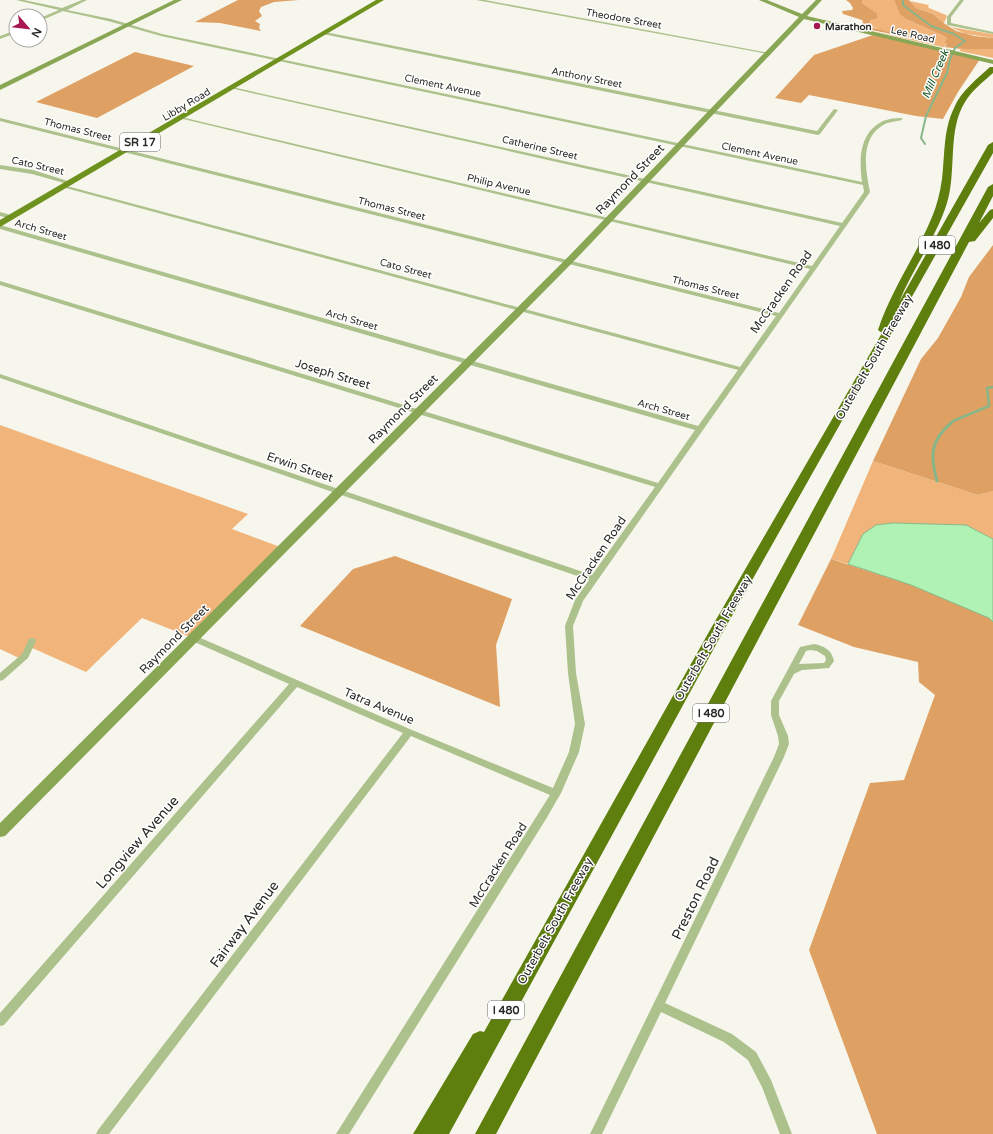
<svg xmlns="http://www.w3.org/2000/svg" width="993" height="1134" font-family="'Varela Round',sans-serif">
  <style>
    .green { fill: #f1b57b }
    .forest { fill: #dea063 }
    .water { fill: #b0f2b3; stroke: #88b688 }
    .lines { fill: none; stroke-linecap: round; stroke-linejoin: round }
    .stream-far2 { stroke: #88b688; stroke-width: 2 }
    .stream-far1 { stroke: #88b688; stroke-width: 2.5 }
    .stream { stroke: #88b688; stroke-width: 3 }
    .street { fill: #acc18c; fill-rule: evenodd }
    .secondary { fill: #89a654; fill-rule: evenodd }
    .primary { fill: #6f921f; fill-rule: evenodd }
    .highway { fill: #5e7e0d; fill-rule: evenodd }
    .poi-dot { fill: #a81751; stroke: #fff; stroke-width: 1.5 }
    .labels { text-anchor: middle; stroke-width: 3; stroke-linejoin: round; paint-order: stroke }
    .far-street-label { font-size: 10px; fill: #292925; stroke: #fff }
    .far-poi-label { font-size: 10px; font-weight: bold; fill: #292925; stroke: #fff; text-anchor: start }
    .far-water-label { font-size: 11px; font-style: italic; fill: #12551d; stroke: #fff }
    .shield { fill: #fff; stroke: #696966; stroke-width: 1 }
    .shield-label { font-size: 11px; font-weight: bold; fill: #292925 }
    .street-label { font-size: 12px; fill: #292925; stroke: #fff }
    .near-street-label { font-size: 14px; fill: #292925; stroke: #fff }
  </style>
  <rect width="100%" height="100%" fill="#f7f6ec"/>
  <g class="green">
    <path d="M863 0H894L900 13 906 19 944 36 947 39V44L944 47 952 49 842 25 910 39 911 38 880 30 869 25 870 21 873 20 877 13 862 3Z"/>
    <path d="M910 1 929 5 928 7 929 8 946 15 947 16 944 23 933 14 916 8Z"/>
    <path d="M950 27 993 34V38L966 34Z"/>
    <path d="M969 48 993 49V58L959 51 961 49Z"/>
    <path d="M0 425 248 514 232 529 283 548 193 638 142 618 86 672 30 647 21 659 0 649Z"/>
    <path d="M873 461 978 495 993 491V539L966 525 893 523 876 525 863 534 848 564 831 559Z"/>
  </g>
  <g class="forest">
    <path d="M238 0H299L274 2 261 7 259 11 262 16 255 21 260 24 259 28 261 31 220 23 195 22Z"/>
    <path d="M846 0H863L862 3 877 13V18L870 21 869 25 874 28 912 38 861 28 863 21 862 20 843 14 842 11 852 10 853 8 850 3Z"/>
    <path d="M894 0H909L916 8 933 14 945 24 956 31 974 36 993 38V49C976 49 961 50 945 47L947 44 945 42 947 39 944 36 906 19 900 14Z"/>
    <path d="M873 35 980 59 958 92 943 119 916 116 809 95 801 103 775 98 814 55Z"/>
    <path d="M135 52 194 66 97 118 36 102Z"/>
    <path d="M993 245V491L978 495 873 461 921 359 938 338 961 297 969 277Z"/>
    <path d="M395 556 512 599 496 645 500 707 300 626 353 569Z"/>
    <path d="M831 559 911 585 989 618 993 622V1134H877L809 950 870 783 904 780 935 695 919 682 918 662 854 647 798 625Z"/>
  </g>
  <path class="water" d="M893 523 966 525 993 539V622L989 618 911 585 848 564 863 534 876 525Z"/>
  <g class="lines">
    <path class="stream-far2" d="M903 0V5L931 26 954 34 965 41 955 48 950 59 947 73 926 116 921 138 925 144"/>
    <path class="stream-far1" d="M950 424 953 421 989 406 987 388 993 387"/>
    <path class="stream" d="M937 481C930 456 930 441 951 423"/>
    <g class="street">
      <path d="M16 0H24L62 8 82 0H87L67 10 111 19 162 34 862 182C859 159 859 133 883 121 888 119 895 118 901 118L903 119C898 122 891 121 885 124 860 137 865 168 870 192L583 601 573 626 576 673 585 724 579 752 561 793 546 819 349 1134H336L550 795 411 736 109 1134H96L98 1130 403 733 297 687 4 1025 0 1026V1013L289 684 190 640 189 638 190 636H196L412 730 553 788 569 752 575 724 568 673 565 626 575 600 589 580 0 378V374L592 575 655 487 0 285V281L658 483 695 430 0 229V225L698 426 738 370 62 187 67 186 740 367 776 316 0 121V118L779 313 810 269 179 118 181 117 812 266 840 226 230 88 232 87 842 223 864 192 863 185 161 36 108 21 63 11 40 21V18L59 10Z"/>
      <path d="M476 0H485L770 53 768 54Z"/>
      <path d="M960 0H964L951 17V23L993 32V34L947 25V17Z"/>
      <path d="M16 30V33L0 39V36Z"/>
      <path d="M325 32 817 131 834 109 838 110 820 134 818 135 323 34V32Z"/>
      <path d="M0 165 33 170 74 183 71 185 32 174 0 169Z"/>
      <path d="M0 212 14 216 15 217 12 219 0 216Z"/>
      <path d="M32 638 35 639 36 641 28 658 3 680 0 681V673L22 654 29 639Z"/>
      <path d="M814 644C824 646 832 650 834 661L829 668 802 670 794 674 779 701V715L788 736 789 744 784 757 665 1003 732 1034 756 1052 771 1080 792 1134H780L762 1087 748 1060 724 1042 661 1012 602 1134H590L774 757 779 744 778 736 771 715V701L800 647ZM810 650 817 651 825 656 826 660 824 663 799 664 806 651Z"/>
    </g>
    <g class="secondary">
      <path d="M174 0H182L0 90V85Z"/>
      <path d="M759 0H767L802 14 816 0H822L807 16 993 60V64L804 19 574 261 5 836 0 837V823L568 257 799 17Z"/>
    </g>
    <path class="primary" d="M376 0H384L0 227V220Z"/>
    <g class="highway">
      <path d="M990 67H993V73C983 82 972 90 965 102 947 131 957 171 947 203 936 238 913 268 899 302L988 145 993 142V153L724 630 449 1134H413L473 1034 480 1031 484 1032 710 630 882 333 878 330C891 290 916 256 932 217 937 205 940 193 942 179 945 156 943 130 954 108 961 91 977 79 990 67Z"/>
      <path d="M993 184V196L979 223 990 210 993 209V218L975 241 969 242 496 1134H475L988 187Z"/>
    </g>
  </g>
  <circle class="poi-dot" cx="817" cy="26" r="4"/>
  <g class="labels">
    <g class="far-street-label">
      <text transform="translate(624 18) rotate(10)" y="4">Theodore Street</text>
      <text transform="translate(913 34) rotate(13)" y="4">Lee Road</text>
      <text transform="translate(587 77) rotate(11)" y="4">Anthony Street</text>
      <text transform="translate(443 85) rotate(12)" y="4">Clement Avenue</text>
      <text transform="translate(186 104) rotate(-31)" y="4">Libby Road</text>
      <text transform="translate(78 129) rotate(14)" y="4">Thomas Street</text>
      <text transform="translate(540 147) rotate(13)" y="4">Catherine Street</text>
      <text transform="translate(760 153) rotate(12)" y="4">Clement Avenue</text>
      <text transform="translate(38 165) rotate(13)" y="4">Cato Street</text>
      <text transform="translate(499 184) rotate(13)" y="4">Philip Avenue</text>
      <text transform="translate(392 208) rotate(14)" y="4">Thomas Street</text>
      <text transform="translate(41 229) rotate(16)" y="4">Arch Street</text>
      <text transform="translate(406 268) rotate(15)" y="4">Cato Street</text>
      <text transform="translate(706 287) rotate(14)" y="4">Thomas Street</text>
      <text transform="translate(352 319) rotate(16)" y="4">Arch Street</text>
      <text transform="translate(664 409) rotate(16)" y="4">Arch Street</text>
    </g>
    <g class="far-poi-label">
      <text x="825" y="30">Marathon</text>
    </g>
    <g class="far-water-label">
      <text transform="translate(935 74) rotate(-67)" y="4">Mill Creek</text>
    </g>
    <g class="shield">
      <rect x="120" y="133" width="40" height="18" rx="3"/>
      <rect x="919" y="236" width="36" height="18" rx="3"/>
      <rect x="693" y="704" width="36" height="18" rx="3"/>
      <rect x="488" y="1001" width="36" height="18" rx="3"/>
    </g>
    <g class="shield-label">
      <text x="140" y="146">SR 17</text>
      <text x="937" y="249">I 480</text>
      <text x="711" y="717">I 480</text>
      <text x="506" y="1014">I 480</text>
    </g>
    <g class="street-label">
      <text transform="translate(630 179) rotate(-46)" y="4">Raymond Street</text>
      <text transform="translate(781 292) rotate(-55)" y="4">McCracken Road</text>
      <text transform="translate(874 357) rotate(-60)" y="4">Outerbelt South Freeway</text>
      <text transform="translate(333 374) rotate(17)" y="4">Joseph Street</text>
      <text transform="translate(403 409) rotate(-45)" y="4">Raymond Street</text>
      <text transform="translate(300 467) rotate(19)" y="4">Erwin Street</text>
      <text transform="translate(596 558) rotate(-56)" y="4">McCracken Road</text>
      <text transform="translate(713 638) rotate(-60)" y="4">Outerbelt South Freeway</text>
      <text transform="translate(174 639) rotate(-45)" y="4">Raymond Street</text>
      <text transform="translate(379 706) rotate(23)" y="4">Tatra Avenue</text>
      <text transform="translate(498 865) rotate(-58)" y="4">McCracken Road</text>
      <text transform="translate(555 921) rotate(-61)" y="4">Outerbelt South Freeway</text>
    </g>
    <g class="near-street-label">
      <text transform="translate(137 842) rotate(-49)" y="5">Longview Avenue</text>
      <text transform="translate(695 898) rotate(-64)" y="5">Preston Road</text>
      <text transform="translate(244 924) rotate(-53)" y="5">Fairway Avenue</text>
    </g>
  </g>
  <g transform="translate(28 28) rotate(118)"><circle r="19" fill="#ffffff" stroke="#a9a9a8"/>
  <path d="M0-3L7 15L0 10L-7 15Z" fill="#a81751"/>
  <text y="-6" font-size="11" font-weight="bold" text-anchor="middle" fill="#292925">N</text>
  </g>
</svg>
